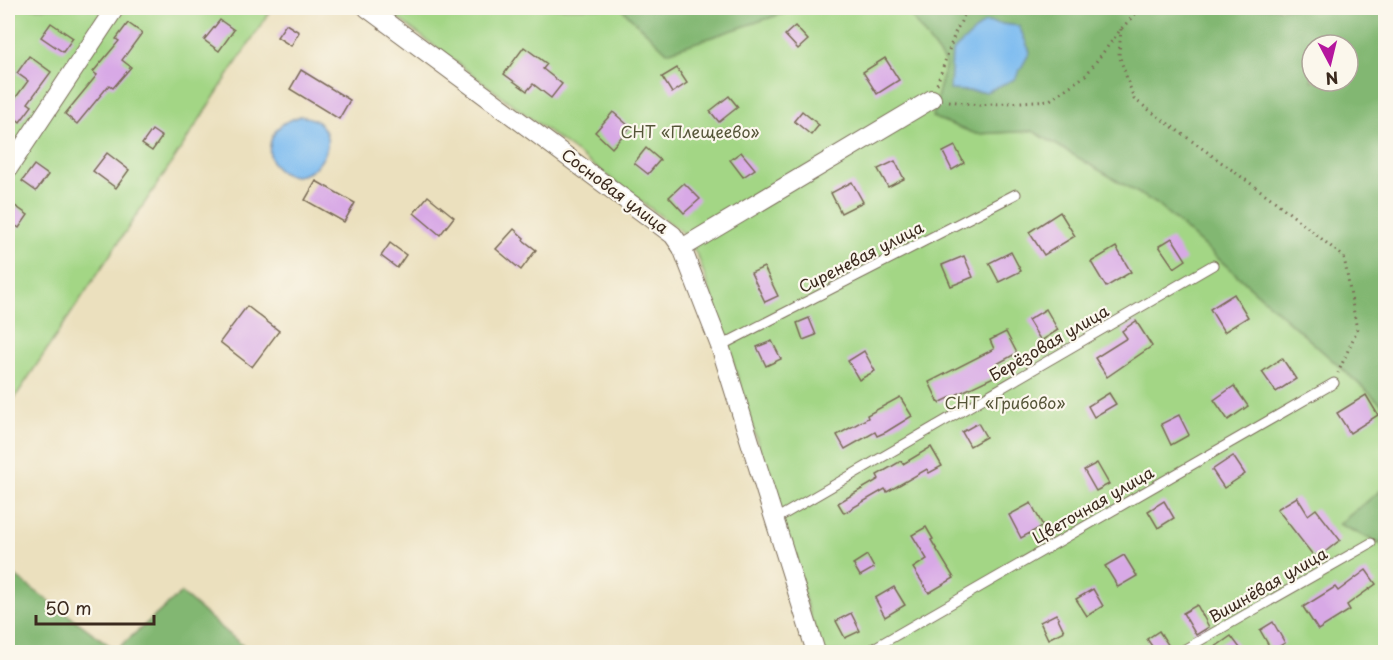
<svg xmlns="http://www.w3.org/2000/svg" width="1393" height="660" font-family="'Playpen Sans',sans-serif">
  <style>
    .green { fill: #a3d685; stroke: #6f8052; stroke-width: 1.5 }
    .forest { fill: #82b772; stroke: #5e7048; stroke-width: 1.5; fill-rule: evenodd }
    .water { fill: #7cbbf0; stroke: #5c7287; stroke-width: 1.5 }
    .building { fill: #d8a9e6 }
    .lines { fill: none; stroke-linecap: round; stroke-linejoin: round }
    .lane-casing { stroke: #796a56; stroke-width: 11 }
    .street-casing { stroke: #796a56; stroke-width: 20 }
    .path { stroke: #796a56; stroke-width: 3; stroke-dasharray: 1.5 4.5; stroke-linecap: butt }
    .lane { stroke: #fff; stroke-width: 9 }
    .street { stroke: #fff; stroke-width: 18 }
    .labels { text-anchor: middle; stroke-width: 4.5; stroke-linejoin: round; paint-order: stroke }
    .park-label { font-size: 16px; fill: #555538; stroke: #fbf7ec }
    .street-label { font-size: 16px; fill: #3b2a1e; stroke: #fbf7ec }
  </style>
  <rect width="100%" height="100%" fill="#fbf7ec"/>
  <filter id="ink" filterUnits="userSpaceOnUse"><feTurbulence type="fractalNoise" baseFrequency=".0167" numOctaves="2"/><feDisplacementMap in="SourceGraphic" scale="12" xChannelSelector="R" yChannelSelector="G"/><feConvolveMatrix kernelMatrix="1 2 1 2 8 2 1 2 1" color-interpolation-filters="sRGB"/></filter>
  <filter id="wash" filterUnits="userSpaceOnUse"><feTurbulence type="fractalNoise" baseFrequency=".008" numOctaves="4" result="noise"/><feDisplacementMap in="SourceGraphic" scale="24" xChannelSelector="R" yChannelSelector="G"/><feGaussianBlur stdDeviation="1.35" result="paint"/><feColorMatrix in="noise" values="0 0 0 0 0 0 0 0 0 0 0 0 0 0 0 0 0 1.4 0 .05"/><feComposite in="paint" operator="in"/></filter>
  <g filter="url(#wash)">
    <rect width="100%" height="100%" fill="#ebe0be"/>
    <g class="green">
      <path d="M8 8H272L174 159 8 408Z"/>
      <path d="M384 8H621L667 52 799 8H905L947 64 976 134 1033 131 1157 204 1385 407V487L1339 524 1385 546V652H821L725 336 699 259 686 235Z"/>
    </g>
    <g class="forest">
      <path d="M621 8H799L667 52Z"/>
      <path d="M905 8H1385V407L1157 204 1033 131 976 134 932 117 946 64ZM1312 45H1348V81H1312Z"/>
      <path d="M1385 487V546L1339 524Z"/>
      <path d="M8 571 116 650 181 593 250 652H8Z"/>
    </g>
    <g class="water">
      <path d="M985 22 1019 26 1030 52 1015 79 986 92 950 90 952 52Z"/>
      <path d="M301 116C306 117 314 118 318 122 344 143 311 188 283 173 263 162 267 134 284 123 289 120 296 118 301 116Z"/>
    </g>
    <g id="blocks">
      <g class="building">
        <path d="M220 20 234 30 219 51 204 40Z"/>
        <path d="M51 23 73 38 63 52 41 37Z"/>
        <path d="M128 23 142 33 122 60 131 67 113 88 109 85 77 124 65 114 97 75 93 72 119 41 116 39Z"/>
        <path d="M286 24 299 32 291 46 277 37Z"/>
        <path d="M795 26 808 40 798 49 785 35Z"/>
        <path d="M524 47 547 64 543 69 562 84 551 98 533 84 527 91 504 74Z"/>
        <path d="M29 56 51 72 28 103 32 106 20 122 8 112V108L28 81 17 73Z"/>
        <path d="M885 58 899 80 877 94 863 72Z"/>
        <path d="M677 68 687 83 672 93 662 77Z"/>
        <path d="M301 70 350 100 339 119 290 89Z"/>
        <path d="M729 96 738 107 719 122 710 111Z"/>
        <path d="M802 111 819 125 811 135 794 121Z"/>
        <path d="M613 112 630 127 612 148 595 132Z"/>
        <path d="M152 130 162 137 152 151 142 144Z"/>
        <path d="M955 146 964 163 952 170 943 152Z"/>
        <path d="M646 148 660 160 648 174 634 163Z"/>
        <path d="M741 152 755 169 743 177 730 160Z"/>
        <path d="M107 153 129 170 116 188 93 171Z"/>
        <path d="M895 161 904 179 888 187 878 169Z"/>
        <path d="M34 165 48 175 36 191 22 181Z"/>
        <path d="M316 181 355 203 344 222 305 200Z"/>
        <path d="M852 182 863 202 841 213 831 193Z"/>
        <path d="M684 183 700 199 684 213 669 197Z"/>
        <path d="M428 196 454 217 440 235 414 213Z"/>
        <path d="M8 201 28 215 19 228 8 220Z"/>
        <path d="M1060 212 1075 236 1044 255 1029 232Z"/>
        <path d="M514 229 524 238 523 240 536 250 521 270 496 249Z"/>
        <path d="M1172 238 1186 260 1174 268 1159 246Z"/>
        <path d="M390 243 406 255 397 268 381 256Z"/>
        <path d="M1116 247 1131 272 1106 287 1091 262Z"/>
        <path d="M1011 252 1021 271 999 282 989 263Z"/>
        <path d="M964 256 973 277 951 286 942 265Z"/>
        <path d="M764 267 778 296 765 302 751 273Z"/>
        <path d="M1234 294 1248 317 1224 332 1210 309Z"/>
        <path d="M247 306 279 331 252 367 220 342Z"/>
        <path d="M1046 309 1058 330 1041 341 1028 320Z"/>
        <path d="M809 318 816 335 803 340 797 323Z"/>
        <path d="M1136 321 1152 346 1107 377 1095 358 1127 338 1122 331Z"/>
        <path d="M1006 332 1017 353 995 365 1000 374 939 403 929 382 994 349 990 340Z"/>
        <path d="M772 341 781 359 766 366 757 347Z"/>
        <path d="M864 351 875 371 859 380 848 361Z"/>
        <path d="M1282 358 1296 379 1276 392 1262 372Z"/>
        <path d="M1234 386 1248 406 1228 420 1214 400Z"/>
        <path d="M1109 393 1116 404 1094 417 1088 406Z"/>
        <path d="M1366 395 1378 415 1350 433 1337 413Z"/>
        <path d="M900 397 912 416 886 432 877 436 875 432 845 449 837 435 868 418 867 415Z"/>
        <path d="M1179 415 1189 435 1171 445 1161 424Z"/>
        <path d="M978 423 986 437 970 446 962 432Z"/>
        <path d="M931 447 942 466 929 473 927 469 887 492 885 489 844 513 838 503 879 479 877 475 901 461 903 464Z"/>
        <path d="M1233 456 1245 474 1224 488 1212 470Z"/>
        <path d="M1097 463 1109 484 1096 491 1084 470Z"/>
        <path d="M1297 497 1308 515 1316 509 1340 540 1316 559 1277 509Z"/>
        <path d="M1164 501 1174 518 1158 528 1148 511Z"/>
        <path d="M1031 503 1043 526 1021 538 1009 515Z"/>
        <path d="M926 527 933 539 931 540 954 578 929 593 913 568 927 559 912 535Z"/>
        <path d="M867 555 874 568 860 576 853 564Z"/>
        <path d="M1124 555 1137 576 1118 587 1105 566Z"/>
        <path d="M1366 570 1376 584 1347 605 1350 610 1318 630 1303 607 1335 587 1338 591Z"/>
        <path d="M894 587 905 605 885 617 875 598Z"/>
        <path d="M1093 589 1103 606 1087 616 1076 599Z"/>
        <path d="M1197 605 1209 627 1196 635 1183 613Z"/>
        <path d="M851 613 860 631 845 638 836 621Z"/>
        <path d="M1056 614 1064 631 1048 639 1040 622Z"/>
        <path d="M1273 622 1285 643 1272 651 1260 630Z"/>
        <path d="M1159 631 1173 652H1156L1147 639Z"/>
        <path d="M1231 636 1240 648 1233 652H1208Z"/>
      </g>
    </g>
  </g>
  <g filter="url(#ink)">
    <use href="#blocks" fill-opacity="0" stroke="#796a56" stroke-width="1.5"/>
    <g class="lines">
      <g class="lane-casing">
        <g id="lane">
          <path d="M720 346 1016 194"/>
          <path d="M774 520 1213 265"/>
          <path d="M867 652 1334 383"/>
          <path d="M1180 652 1371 543"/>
        </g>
      </g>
      <g class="street-casing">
        <g id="street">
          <path d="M367 8 673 235 682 248 720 346 816 652"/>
          <path d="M8 169 115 8"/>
          <path d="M682 248 932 99"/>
        </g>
      </g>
      <g class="path">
        <path d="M1121 29 1119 55 1134 99 1272 199 1344 257 1357 330 1338 373"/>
        <path d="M937 84 955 33 968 8"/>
        <path d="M949 101 979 105 1050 100 1086 75 1121 29 1141 8"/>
        <path d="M1379 536 1386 529"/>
      </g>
      <use href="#lane" class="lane"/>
      <use href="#street" class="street"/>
    </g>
  </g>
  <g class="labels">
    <g class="park-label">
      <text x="690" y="138">СНТ «Плещеево»</text>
      <text x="1005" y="409">СНТ «Грибово»</text>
    </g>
    <g class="street-label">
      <text transform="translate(615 191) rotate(37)" y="6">Сосновая улица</text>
      <text transform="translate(861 257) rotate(-27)" y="6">Сиреневая улица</text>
      <text transform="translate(1049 343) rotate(-30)" y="6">Берёзовая улица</text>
      <text transform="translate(1093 505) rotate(-30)" y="6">Цветочная улица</text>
      <text transform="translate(1268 585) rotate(-30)" y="6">Вишнёвая улица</text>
    </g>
  </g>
  <rect width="1393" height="660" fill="none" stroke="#fbf7ec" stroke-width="30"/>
  <g transform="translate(1330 63) rotate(173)"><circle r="28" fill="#fbf7ec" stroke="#aea59a" stroke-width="1.5"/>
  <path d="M0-4.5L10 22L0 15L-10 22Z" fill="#b5179e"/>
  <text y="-9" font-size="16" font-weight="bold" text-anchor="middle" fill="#3b2a1e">N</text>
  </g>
  <path d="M36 615v9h118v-9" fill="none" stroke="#3b2a1e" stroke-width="3"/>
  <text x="45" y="615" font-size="18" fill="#3b2a1e" stroke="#fbf7ec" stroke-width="4.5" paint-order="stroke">50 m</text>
</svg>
